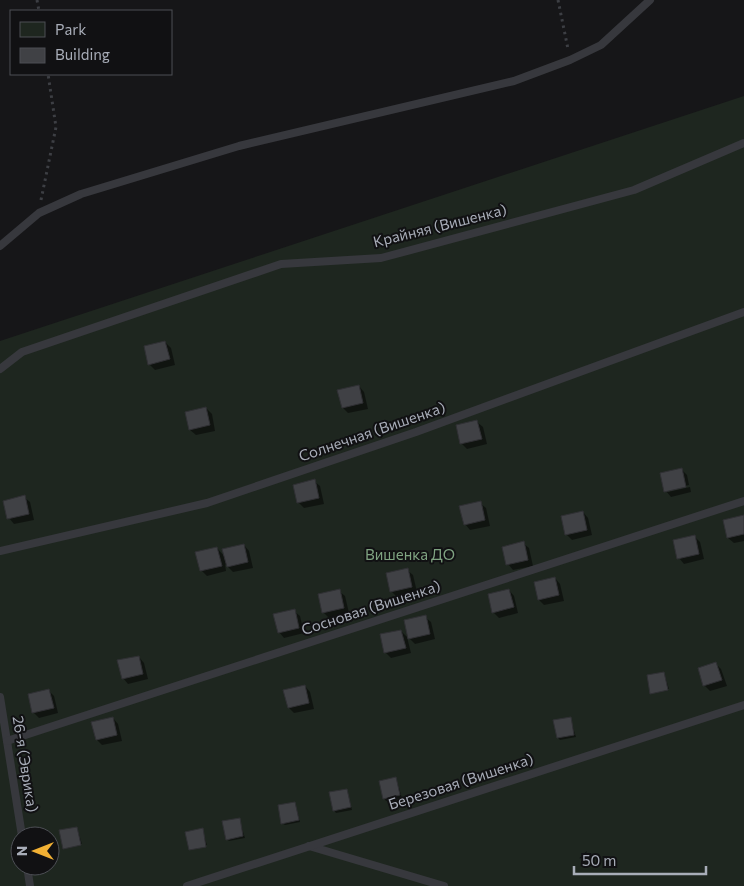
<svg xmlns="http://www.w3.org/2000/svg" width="744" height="886" font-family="Commissioner,sans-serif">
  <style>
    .green { fill: #1e261f; fill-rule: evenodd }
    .shadow { fill: #0007 }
    .building { fill: #404145; stroke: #303034 }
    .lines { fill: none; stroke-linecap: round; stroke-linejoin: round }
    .path { stroke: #3d3f44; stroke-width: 3; stroke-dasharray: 2.5 4; stroke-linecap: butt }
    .service { stroke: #37383d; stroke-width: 8 }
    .labels { text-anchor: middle; stroke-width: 4; stroke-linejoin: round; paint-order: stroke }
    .street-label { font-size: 15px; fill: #a8adb8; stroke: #111113 }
    .park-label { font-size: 15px; fill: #7fa381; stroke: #111113 }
  </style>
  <rect width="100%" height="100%" fill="#161618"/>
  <path class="green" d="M744 96V886H0V341ZM20 836H50V866H20Z"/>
  <g class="shadow">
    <path d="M165 342 171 348 175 365 155 370 149 364Z"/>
    <path d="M359 386 364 392 368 409 348 413 343 408Z"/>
    <path d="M206 408 212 414 215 431 196 435 190 430Z"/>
    <path d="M477 422 483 427 487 444 467 449 461 443Z"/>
    <path d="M681 469 687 475 689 485 668 490V492L690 487 691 492 671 497 666 491Z"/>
    <path d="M314 481 320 486 324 504 304 508 298 502Z"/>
    <path d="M24 497 30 502 34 520 14 524 9 518Z"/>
    <path d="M480 503 486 508 490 526 470 530 465 524Z"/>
    <path d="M583 512 588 518 592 535 572 540 566 534Z"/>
    <path d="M744 516V541L734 543 728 538Z"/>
    <path d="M694 536 700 542 704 559 684 564 679 558Z"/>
    <path d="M523 543 529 548 533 566 513 570 508 564Z"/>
    <path d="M244 545 249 551 253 568 233 572 225 564 226 571 207 576 201 570 217 548 225 557Z"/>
    <path d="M407 570 413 575 417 592 397 597 391 591Z"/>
    <path d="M555 578 560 584 564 601 544 605 539 600Z"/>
    <path d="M509 590 514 596 518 613 499 618 493 612Z"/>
    <path d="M339 591 345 596 349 613 329 618 323 612Z"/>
    <path d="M294 611 300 616 304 633 284 638 279 632Z"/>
    <path d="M425 617 431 622 435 639 415 644 409 638Z"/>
    <path d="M401 631 407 637 411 653 391 658 385 652Z"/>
    <path d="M139 657 144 663 148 679 128 684 123 678Z"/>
    <path d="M716 664 721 669 727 686 710 691 704 685Z"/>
    <path d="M664 673 669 689 652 692Z"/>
    <path d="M305 686 310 692 314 709 294 713 289 708Z"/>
    <path d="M49 691 54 696 58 713 39 718 33 712Z"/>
    <path d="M113 718 118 724 122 741 102 745 97 740Z"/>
    <path d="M570 718 576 737 560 740 558 738Z"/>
    <path d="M396 778 402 798 386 801 384 798Z"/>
    <path d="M347 790 352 810 336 813 334 810Z"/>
    <path d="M295 803 300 822 285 825 282 823Z"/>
    <path d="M239 819 245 838 229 841 227 839Z"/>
    <path d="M77 828 82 844 65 847Z"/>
    <path d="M202 830 207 845 190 849Z"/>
  </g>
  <g class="building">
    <path d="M165 341 170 359 148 365 144 346Z"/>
    <path d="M359 385 363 403 342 408 337 390Z"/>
    <path d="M206 407 210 425 189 430 185 412Z"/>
    <path d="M477 420 482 439 460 444 456 425Z"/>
    <path d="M682 468 686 487 664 492 660 473Z"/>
    <path d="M315 479 319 498 297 503 293 485Z"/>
    <path d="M25 495 29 514 7 519 3 501Z"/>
    <path d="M481 501 485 520 464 525 459 506Z"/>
    <path d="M583 511 587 530 565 535 561 516Z"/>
    <path d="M744 515V534L727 538 723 520Z"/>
    <path d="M695 535 699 554 677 559 673 540Z"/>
    <path d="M524 541 528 560 506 565 502 547Z"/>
    <path d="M244 544 248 562 227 567 222 549Z"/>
    <path d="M217 547 222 566 200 571 195 552Z"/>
    <path d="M408 568 412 587 390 592 386 573Z"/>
    <path d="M555 577 559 595 538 600 534 582Z"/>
    <path d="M340 589 344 608 322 613 318 594Z"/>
    <path d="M509 589 514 607 492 613 488 594Z"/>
    <path d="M295 609 299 628 278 633 273 614Z"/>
    <path d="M426 615 430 634 408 639 404 620Z"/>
    <path d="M401 630 406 648 384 653 380 634Z"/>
    <path d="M139 656 143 674 122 679 117 660Z"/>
    <path d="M716 662 722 680 703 686 698 668Z"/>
    <path d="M664 672 668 690 650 694 647 675Z"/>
    <path d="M305 685 309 703 288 708 283 690Z"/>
    <path d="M49 689 54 708 32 713 28 694Z"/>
    <path d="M113 717 117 735 96 740 91 722Z"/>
    <path d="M571 717 574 735 557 738 553 720Z"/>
    <path d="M396 777 400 795 383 799 379 781Z"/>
    <path d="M347 789 351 807 333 811 329 792Z"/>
    <path d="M295 802 299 820 281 824 278 805Z"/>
    <path d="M240 818 243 836 226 840 222 821Z"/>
    <path d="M77 827 81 845 63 849 59 830Z"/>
    <path d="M203 828 206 847 189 850 185 832Z"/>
  </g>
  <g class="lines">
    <g class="path">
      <path d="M37 0 39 11"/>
      <path d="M558 0 568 49"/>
      <path d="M41 200 56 127 48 74"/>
    </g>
    <g class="service">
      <path d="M0 246 39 213 81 194 239 146 514 81 570 60 601 45 650 0"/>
      <path d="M0 369 22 352 281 264 381 258 634 190 744 143"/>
      <path d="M0 551 207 503 416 432 744 312"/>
      <path d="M0 697 22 836"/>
      <path d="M7 741 744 501"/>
      <path d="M309 846 444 886"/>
      <path d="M27 866 30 886"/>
      <path d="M187 886 744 705"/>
    </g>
  </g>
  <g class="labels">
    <g class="street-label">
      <text transform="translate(440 226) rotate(-14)" y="5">Крайняя (Вишенка)</text>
      <text transform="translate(372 432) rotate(-19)" y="5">Солнечная (Вишенка)</text>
      <text transform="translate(371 608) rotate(-18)" y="5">Сосновая (Вишенка)</text>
      <text transform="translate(25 764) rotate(81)" y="5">26-я (Эврика)</text>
      <text transform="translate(461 782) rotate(-18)" y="5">Березовая (Вишенка)</text>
    </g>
    <g class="park-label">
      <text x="410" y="560">Вишенка ДО</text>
    </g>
  </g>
  <rect x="10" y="10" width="162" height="65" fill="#111113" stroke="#4d4f55"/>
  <rect x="20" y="22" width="25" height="15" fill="#1e261f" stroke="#4d4f55"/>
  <text x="55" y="35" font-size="15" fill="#a8adb8">Park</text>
  <rect x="20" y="48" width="25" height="15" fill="#404145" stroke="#4d4f55"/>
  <text x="55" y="60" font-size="15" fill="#a8adb8">Building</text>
  <g transform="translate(35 851) rotate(270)"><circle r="24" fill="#111113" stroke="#4d4f55"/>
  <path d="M0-4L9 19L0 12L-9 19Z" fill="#f2b134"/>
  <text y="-8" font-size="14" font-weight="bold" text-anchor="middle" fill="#a8adb8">N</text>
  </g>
  <path d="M574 866v8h132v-8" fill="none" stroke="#a8adb8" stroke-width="2.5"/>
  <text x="582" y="866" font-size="15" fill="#a8adb8" stroke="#111113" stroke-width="4" paint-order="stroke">50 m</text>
</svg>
